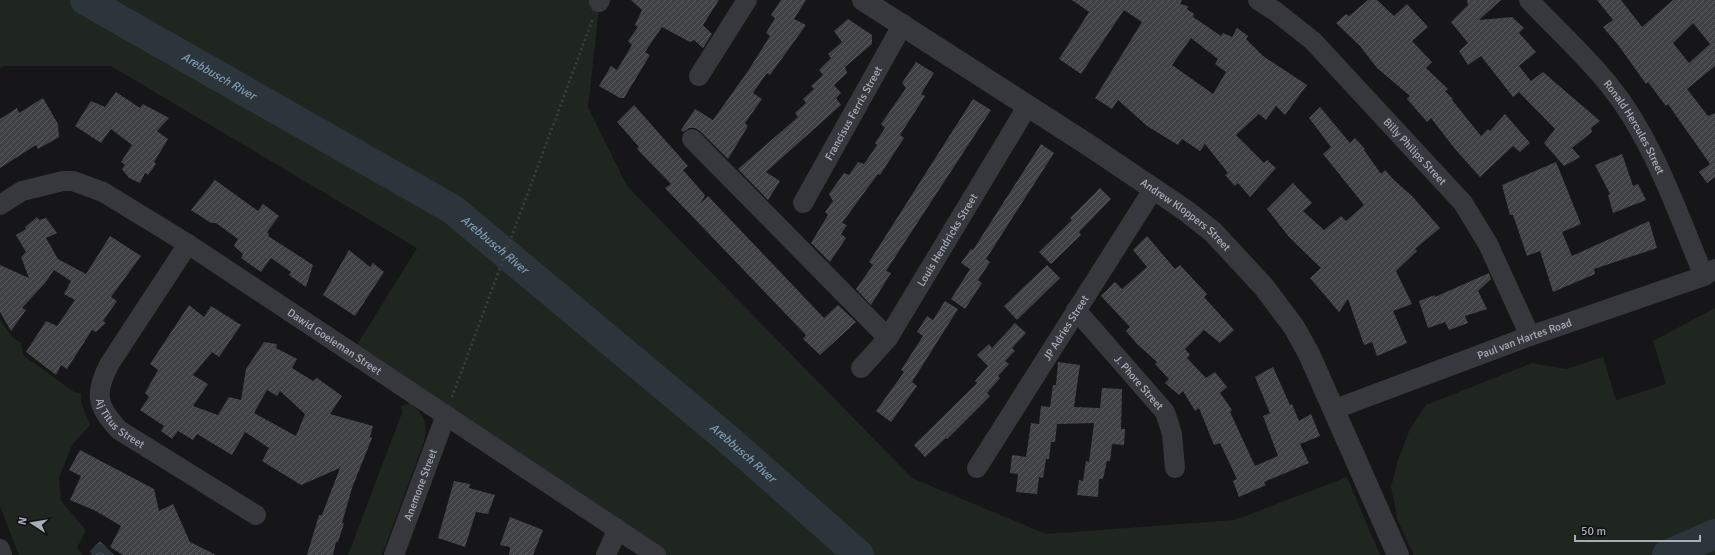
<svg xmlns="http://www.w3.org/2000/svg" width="1715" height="555" font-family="Signika,sans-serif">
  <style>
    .grass { fill: #1e261f }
    .water { fill: url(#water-waves) }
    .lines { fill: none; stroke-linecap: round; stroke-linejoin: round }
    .river { stroke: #2c353c; stroke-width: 30 }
    .building { fill: url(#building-hatch); fill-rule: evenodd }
    .path { stroke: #3d3f44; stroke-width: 2.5; stroke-dasharray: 2 3; stroke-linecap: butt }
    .minor { stroke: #37383d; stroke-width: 20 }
    .tertiary { stroke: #37383d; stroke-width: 22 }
    .labels { text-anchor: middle; stroke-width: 3.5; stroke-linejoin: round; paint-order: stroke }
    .street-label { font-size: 11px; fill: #a8adb8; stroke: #111113 }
    .water-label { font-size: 12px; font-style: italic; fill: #7f9bb3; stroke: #111113 }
  </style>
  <defs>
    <pattern id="water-waves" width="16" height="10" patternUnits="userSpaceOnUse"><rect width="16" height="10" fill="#2c353c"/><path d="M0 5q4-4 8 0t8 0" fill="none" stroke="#485056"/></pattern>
    <pattern id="building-hatch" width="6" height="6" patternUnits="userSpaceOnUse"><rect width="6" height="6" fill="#404145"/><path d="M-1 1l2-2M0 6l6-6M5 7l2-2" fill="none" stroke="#595a5e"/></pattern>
  </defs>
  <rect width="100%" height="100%" fill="#161618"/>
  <g class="grass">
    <path d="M0 0H600L588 107 627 186 912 478 1046 534 1235 520 1347 477 1380 555H663L352 353 417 248 111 66H3L0 68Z"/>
    <path d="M1715 308V555H1414L1398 521 1391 487 1398 460 1410 429 1426 405 1532 363 1566 369 1603 357 1616 400 1666 384 1653 341Z"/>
    <path d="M0 320 12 337 21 343 23 355 74 392 81 393V403L90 425 72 445 59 478 61 501 86 530 77 548 83 555H19L0 506Z"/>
    <path d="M410 403C426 417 427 421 424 442L382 555H348L402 413 401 406Z"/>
  </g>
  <path class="water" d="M100 541 114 555H92L90 551Z"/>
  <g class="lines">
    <g class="river">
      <path id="s1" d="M85 0 452 209 730 441 859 555"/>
      <path d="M1667 555 1715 534"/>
    </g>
  </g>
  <g class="building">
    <path d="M631 0H719L703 25 712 34 703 48 694 40 690 42 662 27 645 52 650 55 624 98H620L599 86 611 66 617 70 632 45 628 41 638 27 635 25 642 10Z"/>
    <path d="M781 0H806L794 19 806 25 770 75 767 73 753 93 762 99 745 123 748 126 728 159 700 131 695 128H689L683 132 681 130 695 109 713 120 748 71 770 36 766 33 775 18 771 15Z"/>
    <path d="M1072 0H1182L1180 4 1188 6 1187 9 1194 14 1193 17 1221 36 1223 33 1232 37 1237 28 1248 36 1246 39 1263 56 1307 85 1285 115 1276 106 1266 120 1259 114 1236 135 1264 163 1267 160 1276 168 1250 197 1238 183 1235 186 1225 175 1228 173 1205 144 1200 151 1182 139 1178 145 1147 126 1118 100 1112 109 1095 98 1142 22 1124 10 1081 74 1059 59 1089 12ZM1191 38 1218 59 1215 64 1226 72 1213 94 1172 65Z"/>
    <path d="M1368 0H1377L1394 16 1407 4 1428 27 1412 41 1432 62 1426 68 1448 89 1445 91 1453 99 1452 100 1481 136 1488 129 1490 131 1505 114 1530 143 1520 152 1513 146 1480 177 1455 149 1431 118 1427 122 1407 99 1410 96 1377 68 1360 46 1336 23 1346 14 1349 16Z"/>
    <path d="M1467 0H1501L1479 20 1512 17 1524 28 1519 33 1536 52 1519 66 1531 81 1543 72 1600 121 1591 128 1592 132 1572 148 1580 157 1564 166 1544 143 1555 129 1519 92 1513 97 1481 56 1468 65 1459 51 1468 43 1451 22 1468 5Z"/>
    <path d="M1597 0H1621L1642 27 1673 0H1715V66L1687 89 1708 116 1715 113V177L1707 183 1699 172 1710 164 1668 104 1666 106 1648 82 1646 84 1619 46 1603 27 1613 20ZM1693 23 1710 44 1689 63 1673 43Z"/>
    <path d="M848 19 872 35V44L845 67 847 73 834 85 841 93 836 98 841 105 766 172 780 181 768 200 738 169 798 117 795 113 806 103 803 99 814 89 811 86 823 75 819 70 831 58 828 54 842 42 834 31Z"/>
    <path d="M916 62 934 73 921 94 925 96 900 135 904 138 880 175 878 174 861 197 842 223 847 225 841 234 846 238 830 262 811 243 828 215 825 212 833 201 829 194 844 173 849 175 858 162 864 164 877 145 875 143 885 128 881 124 906 88 902 83Z"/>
    <path d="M116 92 140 108 143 104 169 118 157 131 168 139 154 162 156 164 148 175 145 173 140 183 129 178 122 169 125 165 121 162 132 145 111 129 101 143 75 126 91 101 105 107Z"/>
    <path d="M43 98 58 124 59 137 38 149 36 145 0 168V119L17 108 19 113Z"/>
    <path d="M973 99 991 110 886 271 891 273 871 305 856 289 873 265 869 262Z"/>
    <path d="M634 105 688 166 683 170 705 195 701 203 708 196 824 318 838 305 856 322 820 355 803 339 806 335 665 188 671 184 637 149 639 147 617 122Z"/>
    <path d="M1320 107 1350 143 1355 138 1365 149 1364 150 1381 174 1385 170 1394 180 1412 196 1440 228 1415 249 1417 251 1396 271 1412 304 1393 311 1407 343 1377 356 1372 342 1364 345 1348 299 1339 312 1310 278 1321 268 1289 237 1267 209 1293 183 1312 203 1303 211 1324 230 1341 216 1346 221 1364 205 1323 154 1331 147 1309 118Z"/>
    <path d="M1041 144 1054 153 986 259 990 262 978 280 982 283 965 309 951 299 970 269 961 263 971 249 973 250Z"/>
    <path d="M1622 154 1633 186 1638 184 1646 200 1613 213 1608 195 1610 194 1595 165Z"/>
    <path d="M1556 162 1581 224 1562 232 1572 256 1649 221 1657 248 1594 269 1595 274 1553 292 1540 251 1527 256 1513 215H1510L1502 185Z"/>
    <path d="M215 180 258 211 263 204 279 216 267 232 269 234 268 236 313 265 306 287 289 275 291 272 271 258 261 272 241 258 243 254 234 246 238 239 216 223H211L191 210Z"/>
    <path d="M1100 188 1111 199 1079 232 1081 235 1051 264 1039 252 1072 220 1070 218Z"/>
    <path d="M37 217 39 220 46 218 57 233 46 238 58 259 86 274 110 236 141 256 111 297 117 301 103 321 106 323 96 332 92 330 67 369 61 365 56 375 26 352 46 321 57 326 75 300 64 294 71 281 54 270 45 283 22 308 26 310 11 331 0 312V265L29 278 21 257 26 252 16 235 26 229 25 227Z"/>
    <path d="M1147 236 1175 269 1180 265 1207 294 1204 297 1234 330 1220 343 1204 330 1185 349 1190 355 1187 358 1206 378 1215 372 1227 387 1220 393 1232 410 1230 412 1255 466 1278 456 1263 416 1270 413 1255 377 1273 367 1290 405 1292 404 1299 421 1311 414 1320 436 1300 444 1309 463 1264 482 1266 485 1239 497 1233 481 1237 479 1220 443 1214 445 1199 408 1195 411 1183 391 1179 395 1165 383 1169 379 1155 364 1157 362 1137 344 1126 331 1130 327 1101 296 1115 282 1122 289 1147 267 1133 250Z"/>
    <path d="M349 250 370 267 373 263 384 272 355 316 323 295Z"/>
    <path d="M1047 265 1060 278 1017 320 1004 306Z"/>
    <path d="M1489 273 1491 279 1478 291 1487 309 1465 316 1468 323 1449 330 1445 322 1428 328 1419 301 1435 295V297Z"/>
    <path d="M945 301 958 309 912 382 917 386 891 422 876 411 904 372 901 370 923 336 917 332 927 316 933 320Z"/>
    <path d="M189 305 204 317 211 306 241 325 219 357 212 352 193 375 208 384 193 406 218 415 229 397 241 400 246 369 264 342 277 344 276 348 297 359 292 368 313 381 317 378 342 396 330 414 373 426 370 437 372 438 352 488 342 523H344L338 542H336L333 555H307L319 515H322L340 468 301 485 262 461 269 448 245 432 232 455 197 434 193 440 178 431 172 439 161 431 164 426 140 410 149 397 145 393 158 370 150 364ZM267 390 277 396 280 391 305 414 296 436 254 413Z"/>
    <path d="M1015 323 1026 333 1012 348 1015 351 1005 361 1009 364 998 376 1000 378 987 393 990 396 947 439 946 438 925 457 914 445 977 383 975 381 988 366 977 355 989 344 992 348Z"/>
    <path d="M1058 362 1080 365 1074 407 1100 408 1102 388 1122 389 1121 429H1125L1124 445 1112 444 1110 461H1107L1103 479H1099L1098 497 1077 495 1079 480 1083 481 1086 461 1089 462 1094 423 1057 424 1055 442H1051L1049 459H1046L1043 478 1039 477 1037 494 1016 492 1018 474 1010 473 1012 455 1026 457 1031 423 1039 424 1041 406 1050 407 1053 385H1056Z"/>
    <path d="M80 450 154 489 159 511 173 504 190 542 216 555H123L110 547 121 526 96 511 70 500 81 476 69 470Z"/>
    <path d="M454 481 470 484 469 488 495 495 488 514 476 512 465 547 438 538Z"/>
    <path d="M510 517 543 530 533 555H509L510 547 500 545Z"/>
  </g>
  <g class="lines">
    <path class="path" d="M452 397 593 18"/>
    <g class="minor">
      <path id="s2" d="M1258 0 1275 11 1313 41 1463 203 1488 244 1530 336"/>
      <path id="s3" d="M1529 0C1556 29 1586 56 1610 86 1654 141 1677 212 1704 276"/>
      <path d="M599 2 600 0"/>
      <path d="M699 76 747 0"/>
      <path d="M692 139 888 338"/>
      <path id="s4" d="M803 203 903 24"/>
      <path id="s5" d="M0 205 22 191 63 181H73L103 192 188 244 656 555"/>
      <path id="s6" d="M188 244 110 363C94 393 96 405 119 430L256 515"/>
      <path id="s7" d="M1076 310 1165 412 1172 434 1175 468"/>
      <path id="s8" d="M861 368 888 338 1027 107"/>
      <path id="s9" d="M1335 409 1530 336 1704 276 1715 269"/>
      <path id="s10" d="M977 468 1154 188"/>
      <path d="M0 549 2 555"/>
      <path id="s11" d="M394 555 446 415"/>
      <path d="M606 555 618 529"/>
    </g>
    <path class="tertiary" id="s12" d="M863 0 1087 144 1185 210 1213 232 1264 287 1294 327 1309 354 1398 555"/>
  </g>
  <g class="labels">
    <g class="street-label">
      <text dy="4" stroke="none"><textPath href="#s4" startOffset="103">Francisus Ferris Street</textPath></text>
      <text dy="4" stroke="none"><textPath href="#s3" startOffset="166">Ronald Hercules Street</textPath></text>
      <text dy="4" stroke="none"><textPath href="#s2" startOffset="219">Billy Philips Street</textPath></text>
      <text dy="4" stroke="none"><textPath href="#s12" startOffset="388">Andrew Kloppers Street</textPath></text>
      <text dy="4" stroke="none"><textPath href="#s8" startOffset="155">Louis Hendricks Street</textPath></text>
      <text dy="4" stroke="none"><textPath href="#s10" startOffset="166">JP Adries Street</textPath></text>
      <text dy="4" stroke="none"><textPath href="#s9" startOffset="202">Paul van Hartes Road</textPath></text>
      <text dy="4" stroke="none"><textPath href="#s5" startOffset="386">Dawid Goeieman Street</textPath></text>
      <text dy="4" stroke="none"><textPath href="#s7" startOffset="96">J. Phore Street</textPath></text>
      <text dy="4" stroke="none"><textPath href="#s6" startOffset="213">Aj Titus Street</textPath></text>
      <text dy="4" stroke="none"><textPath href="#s11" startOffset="75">Anemone Street</textPath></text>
    </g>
    <g class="water-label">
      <text dy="4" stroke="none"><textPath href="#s1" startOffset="154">Arebbusch River</textPath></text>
      <text dy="4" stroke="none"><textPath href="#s1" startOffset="478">Arebbusch River</textPath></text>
      <text dy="4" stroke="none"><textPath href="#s1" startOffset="802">Arebbusch River</textPath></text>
    </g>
  </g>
  <g transform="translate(32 523) rotate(282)" stroke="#111113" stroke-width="3" paint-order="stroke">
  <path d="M0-3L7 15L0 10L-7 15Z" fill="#a8adb8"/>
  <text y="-6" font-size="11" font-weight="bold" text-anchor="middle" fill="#a8adb8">N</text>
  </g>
  <path d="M1575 535v6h125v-6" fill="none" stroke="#a8adb8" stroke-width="2"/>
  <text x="1581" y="535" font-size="12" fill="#a8adb8" stroke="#111113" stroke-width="3" paint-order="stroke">50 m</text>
</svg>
